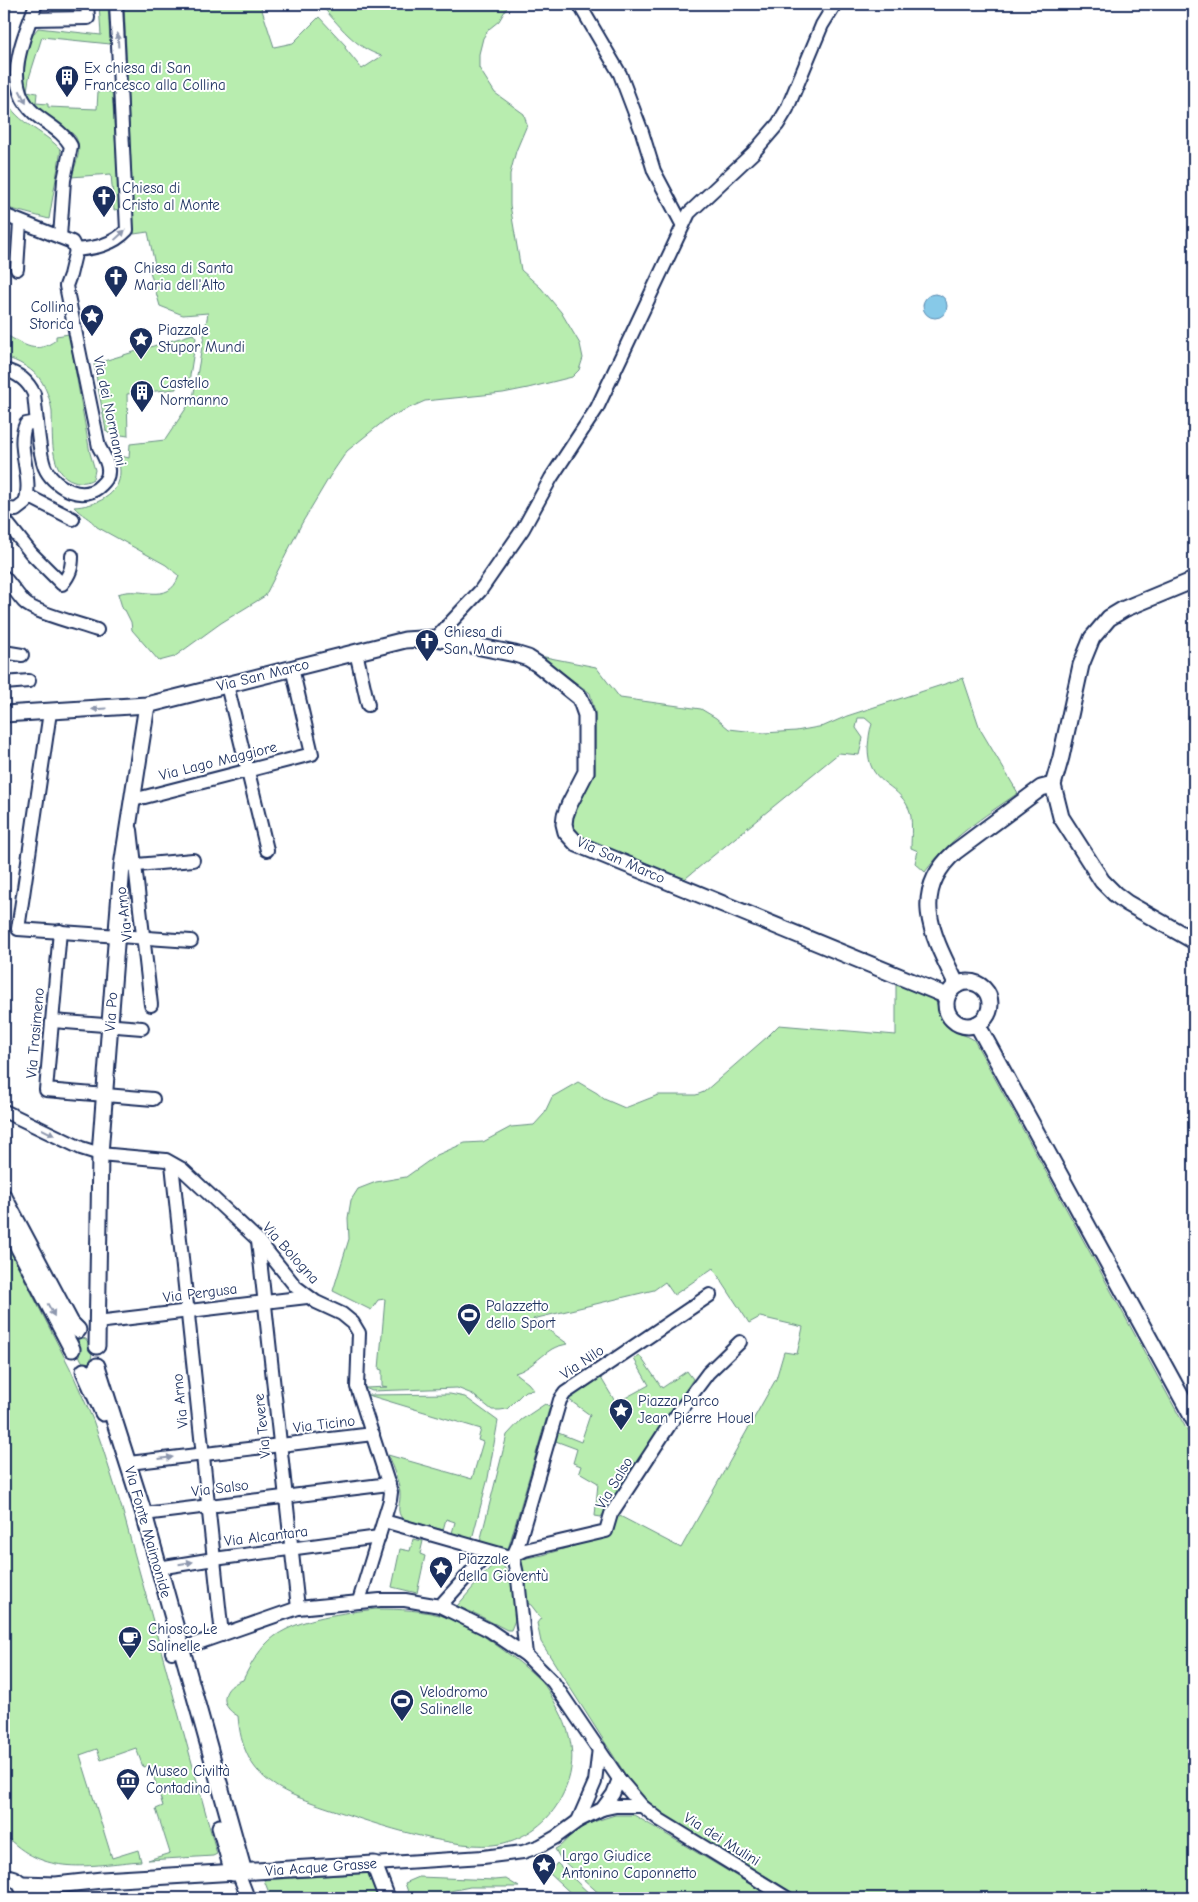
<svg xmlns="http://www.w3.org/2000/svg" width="1198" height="1902" font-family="'Comic Neue',sans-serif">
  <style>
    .green { fill: #b8edaf; stroke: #6a8e86 }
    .water { fill: #87c9e8; stroke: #5c8bb1 }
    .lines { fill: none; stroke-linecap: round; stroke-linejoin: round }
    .minor-casing { stroke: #1b2f5e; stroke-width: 16 }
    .tertiary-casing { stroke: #1b2f5e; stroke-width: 19 }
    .minor { stroke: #fff; stroke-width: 12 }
    .tertiary { stroke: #fff; stroke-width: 15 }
    .oneway { fill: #8d97ae }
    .labels { text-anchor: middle; stroke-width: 4; stroke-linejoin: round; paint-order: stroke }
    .poi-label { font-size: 15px; fill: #1b2f5e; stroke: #fff; text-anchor: start }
    .street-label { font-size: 15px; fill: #1b2f5e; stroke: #fff }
  </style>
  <rect width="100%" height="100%" fill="#fff"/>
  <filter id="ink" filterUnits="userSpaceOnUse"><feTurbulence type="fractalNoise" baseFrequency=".02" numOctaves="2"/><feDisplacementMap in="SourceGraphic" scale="10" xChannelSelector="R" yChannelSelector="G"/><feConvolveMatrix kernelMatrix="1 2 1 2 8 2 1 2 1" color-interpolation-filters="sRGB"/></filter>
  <g filter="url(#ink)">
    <g class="green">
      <path d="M4 4H12L4 34Z"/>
      <path d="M53 4H69L70 11 53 12Z"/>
      <path d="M99 4H108L110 44 42 37 29 78 27 91 37 93 36 103 48 104V107L97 109 98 91 112 92 120 209 114 210 111 174 71 177C75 166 82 151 77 140 75 134 69 131 64 127 38 107 20 100 25 64 26 52 30 37 38 28L101 35Z"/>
      <path d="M124 4H260L274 47 293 43 319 17 346 46 345 48 362 69 382 56C355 48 339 25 320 4H509L499 21 489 29 483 38 479 54V68L495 93 524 114 527 125 516 151 510 174V205L521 270 541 288 561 312 580 344 583 358 579 370 572 377 528 388 503 393 425 401 389 417 347 451 330 476 302 523 265 596 221 623 174 657 159 661 132 630 131 622 125 610H123L118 594C141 585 168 607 179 576L166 565 97 527C90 518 81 515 74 507 94 506 121 496 120 471 120 465 118 460 117 455L129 458 130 444 165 440 193 398 208 313 183 315 160 306 149 268 155 265 148 232 134 234Z"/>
      <path d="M4 93C11 122 44 130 61 150L49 219 4 207Z"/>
      <path d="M69 334 90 453 95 470 93 479C87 483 81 483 74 481 48 474 53 433 52 412 51 402 47 391 42 382 35 370 17 360 4 357V335H6C25 345 36 355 56 340V336Z"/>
      <path d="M193 334 196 338 189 382 176 384V389L127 394 128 436 108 433 106 431 94 364Z"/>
      <path d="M540 656 596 667 620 698 701 709 716 718 729 729 764 733 796 731 824 726 847 716 963 678 980 729 1018 793C982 818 951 837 925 872L915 863 918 851 911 848C911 838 913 817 909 809 896 780 868 786 868 747 869 738 869 732 872 724L865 718H858L856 728 863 738 859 755 839 753 681 882 586 839 576 831 572 822 575 809 595 774V712L590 693Z"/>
      <path d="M896 983C906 987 933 995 937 1004 940 1012 941 1020 947 1026 954 1034 966 1034 974 1040L1194 1443V1898H802L666 1816 642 1797 627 1777 541 1642 537 1623 541 1618 531 1605 525 1602 521 1559 543 1555 611 1535 616 1514 681 1548 776 1379 784 1352 797 1354 803 1327 760 1317 749 1323 713 1268 674 1295 665 1282 654 1290 533 1319 568 1344C563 1345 557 1346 552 1349 539 1357 530 1369 515 1373L528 1383 534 1390 525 1391 507 1409 500 1410H492L472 1394 457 1388 372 1391 365 1388 388 1387 382 1386V1370L379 1369 385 1299 378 1300 371 1310 333 1291 349 1239 348 1218 351 1200 358 1189 376 1182 406 1177 437 1155 465 1143 483 1142 511 1127 534 1125 544 1114 552 1097 578 1082 597 1093 604 1099 625 1108 658 1095H696L704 1092 767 1037 779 1025 896 1035Z"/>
      <path d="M4 1239 70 1368 93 1420 102 1446 123 1512 217 1854 213 1856 148 1860 170 1853 156 1809 163 1806 150 1765 143 1767 136 1748 101 1760 97 1749 80 1755 112 1858 138 1850 141 1861C88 1865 45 1878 4 1834Z"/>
      <path d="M79 1337 86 1339C91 1347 95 1356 88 1364H84C78 1356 76 1347 79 1337Z"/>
      <path d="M640 1356 662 1388 687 1371 693 1379 601 1517 595 1516 598 1483 579 1472 581 1466 573 1463 577 1449 553 1440 556 1432 581 1442 590 1415 568 1399 601 1378 616 1403 649 1385 634 1359Z"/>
      <path d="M450 1394 465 1397 498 1421 488 1478 472 1539 452 1533 455 1522 446 1519 443 1530 403 1519C395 1512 401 1502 400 1493 399 1481 392 1467 388 1455L472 1479 483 1442 478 1440 481 1429 368 1395Z"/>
      <path d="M545 1404 550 1406 508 1549 480 1542 507 1435 521 1420Z"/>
      <path d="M413 1539 423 1541 420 1554 425 1556 417 1593 392 1587 400 1549 410 1551Z"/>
      <path d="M495 1562C510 1565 506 1580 515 1589V1620L511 1630H507L476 1614 457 1606Z"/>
      <path d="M376 1609C400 1609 423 1610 447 1617 466 1623 482 1635 499 1647 513 1657 527 1668 540 1680 547 1687 552 1697 556 1705 574 1736 578 1766 561 1798 549 1822 526 1838 500 1844 459 1852 375 1824 334 1810 280 1792 243 1780 238 1716 217 1705 223 1686 243 1680 250 1665 261 1646 275 1636 303 1617 343 1613 376 1609Z"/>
      <path d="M615 1815H634L773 1898H604L560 1858 555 1849C564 1845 568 1836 577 1830 588 1823 602 1819 615 1815Z"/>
      <path d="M557 1863 594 1898H576L549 1873Z"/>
      <path d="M370 1873 379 1898H271L264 1880Z"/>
      <path d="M419 1877 495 1880 506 1879 519 1887H470L445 1892 432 1898H410L405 1883Z"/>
    </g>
    <circle class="water" cx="935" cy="306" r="12"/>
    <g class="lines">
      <g class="minor-casing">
        <g id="minor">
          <path d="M36 4C24 38 1 83 34 113 46 124 63 131 71 146L64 180 60 237"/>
          <path d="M579 4 620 74 642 132 654 171 682 224"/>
          <path d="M31 19 88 18 87 4"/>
          <path d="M4 215 72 242 76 250"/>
          <path d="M76 250C95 248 113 245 127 230L116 4"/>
          <path d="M17 269 20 222"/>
          <path d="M4 370C18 373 28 381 34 394 36 410 39 459 46 470 56 488 84 503 101 485 105 481 108 478 108 472 109 464 103 454 99 447L66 286 70 275 76 250"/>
          <path d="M28 496 73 519"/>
          <path d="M4 508 16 510 25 503C34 478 15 446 26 424L37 422"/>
          <path d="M4 519 31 553 62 584C70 574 72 568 72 556"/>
          <path d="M4 577C11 585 17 594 24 602 34 613 81 624 97 630"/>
          <path d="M436 638 480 591 523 529 551 478 597 408 689 213 753 153 778 124 787 109 822 25 835 4"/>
          <path d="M4 652 22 655"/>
          <path d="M356 652 368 705"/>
          <path d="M4 683 29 681"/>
          <path d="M227 685 267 850"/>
          <path d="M50 712 18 929 191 941"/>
          <path d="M133 800 312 754 292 668"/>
          <path d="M131 830 151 1005"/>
          <path d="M126 866 193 860"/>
          <path d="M60 931 46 1090 153 1099"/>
          <path d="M53 1021 142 1028"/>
          <path d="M4 1111 81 1148 100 1154 166 1160 182 1169 258 1240 296 1287 316 1302 342 1314 353 1323 359 1333 357 1387 391 1492 390 1500 359 1601"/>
          <path d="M172 1164 222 1635"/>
          <path d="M258 1241 298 1608"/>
          <path d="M97 1322 307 1297"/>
          <path d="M129 1463 373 1434"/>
          <path d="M144 1514 389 1484"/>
          <path d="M384 1521 507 1556H513L525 1550 606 1531 611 1514 670 1424 708 1373 740 1342"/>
          <path d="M158 1568 214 1559 379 1537"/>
          <path d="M440 1606 489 1552"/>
          <path d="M172 1652 298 1608 380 1600H405L440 1606 489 1630 526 1655 553 1682 619 1779 642 1806 660 1820 787 1898"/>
          <path d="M526 1655 518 1579 513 1556 518 1545 560 1400 565 1393 710 1295"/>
          <path d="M602 1809 616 1806H642"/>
          <path d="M578 1821 595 1782 599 1748"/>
          <path d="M374 1864 483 1857 523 1852 540 1846 556 1837 578 1821 602 1809 613 1794 619 1779"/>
          <path d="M238 1872 248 1898"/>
        </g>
      </g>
      <g class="tertiary-casing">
        <g id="tertiary">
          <path d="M1194 580 1124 609 1109 618 1092 638 1081 665 1061 757 1053 785 1061 817 1102 881 1115 894 1127 903 1194 941"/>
          <path d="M4 714 147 705 405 640 436 638 515 654 528 658 539 665 580 698 586 715V772L569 805 565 816 564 824 566 832 577 844 947 996"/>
          <circle cx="968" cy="1004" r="22"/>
          <path d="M957 985C934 938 908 894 955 852L1041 788 1053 785"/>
          <path d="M977 1024 1194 1420"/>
          <path d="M4 1197 71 1323 78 1330"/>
          <path d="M4 1220 72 1349"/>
          <path d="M97 1346 100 1154 122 866 147 705"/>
          <path d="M97 1366 144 1514 244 1872"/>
          <path d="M84 1371 103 1413"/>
          <path d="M220 1827 233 1873"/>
          <path d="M4 1877C17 1877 25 1885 24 1898"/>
          <path d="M21 1884 56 1885 102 1880 374 1864 387 1898"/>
        </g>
      </g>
      <use href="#minor" class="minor"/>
      <use href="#tertiary" class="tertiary"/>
    </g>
    <defs><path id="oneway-solid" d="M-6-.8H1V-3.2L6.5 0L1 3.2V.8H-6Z" transform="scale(1.25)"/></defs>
    <g class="oneway">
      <use href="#oneway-solid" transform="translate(118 40) rotate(-93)"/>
      <use href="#oneway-solid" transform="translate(23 97) rotate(63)"/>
      <use href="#oneway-solid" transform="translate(120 235) rotate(-43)"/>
      <use href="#oneway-solid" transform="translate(99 709) rotate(176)"/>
      <use href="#oneway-solid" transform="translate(48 1132) rotate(26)"/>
      <use href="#oneway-solid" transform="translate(51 1310) rotate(62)"/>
      <use href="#oneway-solid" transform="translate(166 1458) rotate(-7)"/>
      <use href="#oneway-solid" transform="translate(186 1563) rotate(-9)"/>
    </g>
  </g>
  <defs>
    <g id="building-pin" transform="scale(1.25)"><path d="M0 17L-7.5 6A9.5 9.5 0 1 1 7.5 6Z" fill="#1b2f5e" stroke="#fff"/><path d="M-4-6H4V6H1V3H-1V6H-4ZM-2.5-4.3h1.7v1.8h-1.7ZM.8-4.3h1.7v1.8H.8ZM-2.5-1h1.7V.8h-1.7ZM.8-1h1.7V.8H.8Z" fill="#fff"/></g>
    <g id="church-pin" transform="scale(1.25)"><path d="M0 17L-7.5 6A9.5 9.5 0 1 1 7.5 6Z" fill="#1b2f5e" stroke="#fff"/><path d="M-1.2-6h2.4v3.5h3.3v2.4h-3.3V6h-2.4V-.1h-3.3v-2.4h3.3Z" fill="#fff"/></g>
    <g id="sight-pin" transform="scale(1.25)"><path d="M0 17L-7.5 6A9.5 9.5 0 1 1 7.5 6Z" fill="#1b2f5e" stroke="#fff"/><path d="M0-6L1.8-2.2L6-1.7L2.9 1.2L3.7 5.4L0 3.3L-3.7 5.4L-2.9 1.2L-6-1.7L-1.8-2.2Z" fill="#fff"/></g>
    <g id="stadium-pin" transform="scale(1.25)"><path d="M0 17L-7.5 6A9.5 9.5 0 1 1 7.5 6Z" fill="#1b2f5e" stroke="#fff"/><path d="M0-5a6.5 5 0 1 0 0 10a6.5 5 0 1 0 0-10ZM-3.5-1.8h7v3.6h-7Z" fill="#fff"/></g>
    <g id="cafe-pin" transform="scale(1.25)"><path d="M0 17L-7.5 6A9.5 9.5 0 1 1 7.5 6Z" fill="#1b2f5e" stroke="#fff"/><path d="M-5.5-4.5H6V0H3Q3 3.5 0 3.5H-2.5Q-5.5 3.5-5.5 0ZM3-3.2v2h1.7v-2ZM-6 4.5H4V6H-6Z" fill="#fff"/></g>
    <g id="museum-pin" transform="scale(1.25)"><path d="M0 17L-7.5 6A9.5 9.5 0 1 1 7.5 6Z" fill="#1b2f5e" stroke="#fff"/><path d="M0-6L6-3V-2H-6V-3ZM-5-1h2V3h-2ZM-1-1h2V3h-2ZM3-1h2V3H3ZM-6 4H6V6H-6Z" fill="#fff"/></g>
  </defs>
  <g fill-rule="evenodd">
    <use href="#building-pin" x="67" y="77"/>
    <use href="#church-pin" x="104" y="197"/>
    <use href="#church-pin" x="116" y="277"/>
    <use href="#sight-pin" x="92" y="316"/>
    <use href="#sight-pin" x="141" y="339"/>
    <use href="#building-pin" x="142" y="392"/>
    <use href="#church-pin" x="427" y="641"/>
    <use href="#stadium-pin" x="469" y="1315"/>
    <use href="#sight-pin" x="621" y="1410"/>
    <use href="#sight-pin" x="441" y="1568"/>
    <use href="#cafe-pin" x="130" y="1638"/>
    <use href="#stadium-pin" x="402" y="1701"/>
    <use href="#museum-pin" x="128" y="1780"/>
    <use href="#sight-pin" x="544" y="1865"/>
  </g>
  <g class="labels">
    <g class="poi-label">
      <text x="84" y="73">Ex chiesa di San<tspan x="84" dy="17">Francesco alla Collina</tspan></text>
      <text x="122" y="193">Chiesa di<tspan x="122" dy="17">Cristo al Monte</tspan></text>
      <text x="134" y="273">Chiesa di Santa<tspan x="134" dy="17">Maria dell'Alto</tspan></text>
      <text x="74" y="312" text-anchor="end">Collina<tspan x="74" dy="17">Storica</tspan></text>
      <text x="158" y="335">Piazzale<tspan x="158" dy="17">Stupor Mundi</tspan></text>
      <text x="160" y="388">Castello<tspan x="160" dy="17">Normanno</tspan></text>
      <text x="444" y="637">Chiesa di<tspan x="444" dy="17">San Marco</tspan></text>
      <text x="486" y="1311">Palazzetto<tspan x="486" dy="17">dello Sport</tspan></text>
      <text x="638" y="1406">Piazza Parco<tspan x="638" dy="17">Jean Pierre Houel</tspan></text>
      <text x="458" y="1564">Piazzale<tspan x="458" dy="17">della Gioventù</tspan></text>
      <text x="148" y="1634">Chiosco Le<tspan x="148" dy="17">Salinelle</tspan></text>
      <text x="420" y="1697">Velodromo<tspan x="420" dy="17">Salinelle</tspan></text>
      <text x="146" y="1776">Museo Civiltà<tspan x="146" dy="17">Contadina</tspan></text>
      <text x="562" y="1861">Largo Giudice<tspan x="562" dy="17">Antonino Caponnetto</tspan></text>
    </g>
    <g class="street-label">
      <text transform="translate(110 411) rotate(78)" y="5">Via dei Normanni</text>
      <text transform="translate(263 675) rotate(-14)" y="5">Via San Marco</text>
      <text transform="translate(218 761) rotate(-14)" y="5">Via Lago Maggiore</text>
      <text transform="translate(621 860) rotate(24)" y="5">Via San Marco</text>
      <text transform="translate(124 914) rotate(-97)" y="5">Via Arno</text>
      <text transform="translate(111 1012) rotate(-86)" y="5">Via Po</text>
      <text transform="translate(35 1033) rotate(-85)" y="5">Via Trasimeno</text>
      <text transform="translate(291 1253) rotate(48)" y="5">Via Bologna</text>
      <text transform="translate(200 1293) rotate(-7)" y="5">Via Pergusa</text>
      <text transform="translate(582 1362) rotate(-34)" y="5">Via Nilo</text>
      <text transform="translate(180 1401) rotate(-96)" y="5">Via Arno</text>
      <text transform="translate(324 1424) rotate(-7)" y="5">Via Ticino</text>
      <text transform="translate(262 1426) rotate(-96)" y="5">Via Tevere</text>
      <text transform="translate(614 1483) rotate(-59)" y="5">Via Salso</text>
      <text transform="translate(220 1488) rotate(-7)" y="5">Via Salso</text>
      <text transform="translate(148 1532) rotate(74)" y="5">Via Fonte Maimonide</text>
      <text transform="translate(266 1536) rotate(-7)" y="5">Via Alcantara</text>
      <text transform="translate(722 1839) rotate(32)" y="5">Via dei Mulini</text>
      <text transform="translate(321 1867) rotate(-4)" y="5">Via Acque Grasse</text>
    </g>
  </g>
  <rect width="1198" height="1902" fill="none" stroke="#fff" stroke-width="20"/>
  <rect x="10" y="10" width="1178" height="1882" fill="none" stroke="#1b2f5e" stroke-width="2" filter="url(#ink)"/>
</svg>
